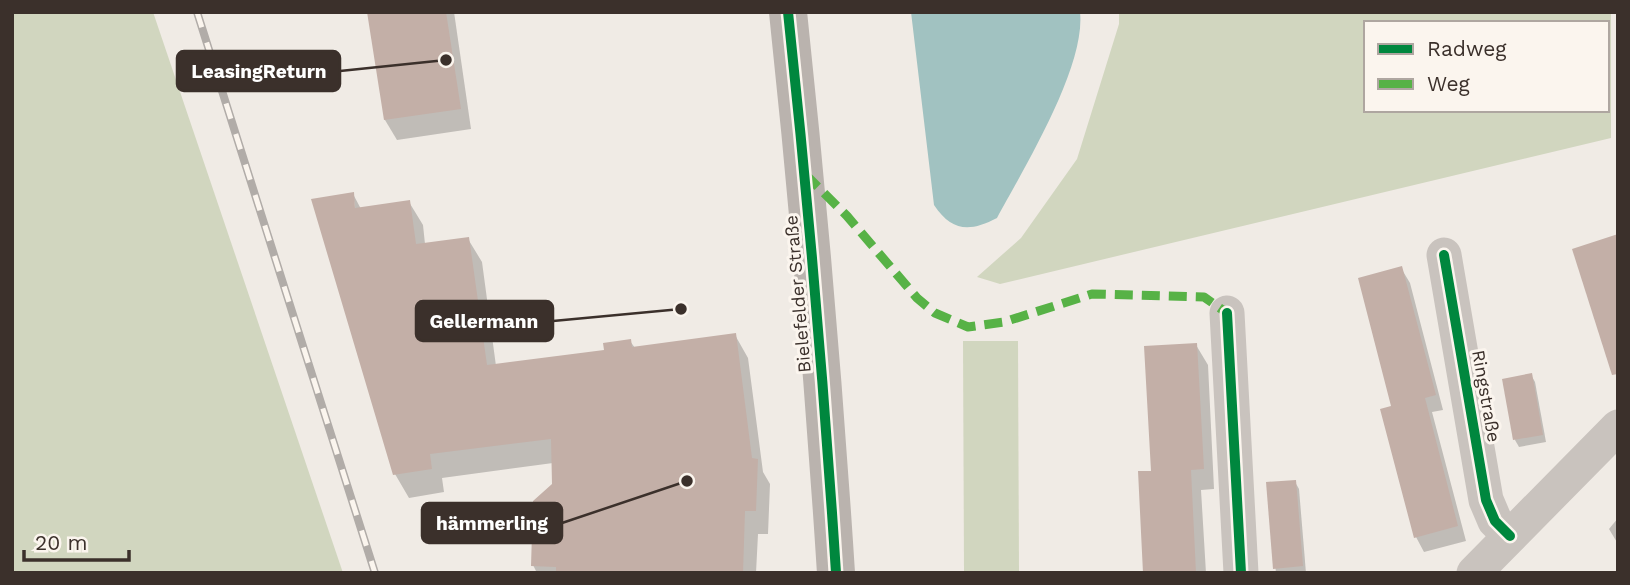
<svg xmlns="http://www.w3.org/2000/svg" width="1630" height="585" font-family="'Work Sans',sans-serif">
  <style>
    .green { fill: #d1d6bf; fill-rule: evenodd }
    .water { fill: #a1c2c1 }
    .shadow { fill: #0003 }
    .building { fill: #c3afa7 }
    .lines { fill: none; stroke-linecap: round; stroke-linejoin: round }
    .minor { stroke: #c9c3be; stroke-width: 35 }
    .secondary { stroke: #bab3ae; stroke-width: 38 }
    .rail-casing { stroke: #b1aca8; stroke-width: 8 }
    .rail { stroke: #fbf5ee; stroke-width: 5; stroke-dasharray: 16; stroke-linecap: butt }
    .quiet { stroke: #57b246; stroke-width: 9; stroke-dasharray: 18 9; stroke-linecap: butt }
    .cycleway-casing { stroke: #fbf5ee; stroke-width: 15 }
    .cycleway { stroke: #00873e; stroke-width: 10 }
    .labels { text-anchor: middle; stroke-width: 6; stroke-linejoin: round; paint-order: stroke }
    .street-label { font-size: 18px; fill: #3b302b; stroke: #fbf5ee }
    .leader { fill: none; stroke: #3b302b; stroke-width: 2.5 }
    .callout-dot { fill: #3b302b; stroke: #fbf5ee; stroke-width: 2.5 }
    .callout { fill: #3b302b; stroke: #3b302b; stroke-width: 2.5 }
    .callout-label { font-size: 19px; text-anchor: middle; font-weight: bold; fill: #fff }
  </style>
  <rect width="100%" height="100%" fill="#f0ebe5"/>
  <g class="green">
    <path d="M12 12H153L343 573H12Z"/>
    <path d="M1119 12H1611V138L1000 284 977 277 1021 238 1077 159 1119 24ZM1366 23H1607V110H1366Z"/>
    <path d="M963 341H1018L1019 573H964Z"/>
  </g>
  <path class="water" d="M911 12H1080C1086 67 1024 168 997 218 970 232 952 232 934 205Z"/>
  <g class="shadow">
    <path d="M369 12H454L471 129 397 140 385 120Z"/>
    <path d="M353 194 361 209 409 202 423 225 425 244 468 239 482 262 496 366 606 352 630 341 635 348 735 335 748 358 763 472 770 484 768 534H758L756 573H537L533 565 554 485 553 463 442 478 444 492 409 498 395 474Z"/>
    <path d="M1401 268 1410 283 1443 410 1432 412 1466 541 1424 552 1416 537 1394 408Z"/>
    <path d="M1196 345 1208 365 1214 489 1201 490 1206 573H1145L1153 473Z"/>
    <path d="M1531 375 1535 382 1546 442 1519 447 1515 440Z"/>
    <path d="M1295 482 1299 489 1306 573H1276L1267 484Z"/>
    <path d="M1618 518V544L1609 529Z"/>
  </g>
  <g class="building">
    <path d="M367 12H446L461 109 384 120Z"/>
    <path d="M354 192 355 208 410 200 416 244 469 237 487 365 604 350 603 343 631 339 632 347 736 333 752 458 758 459 756 511H745L743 573H556V567L531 566 533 501 552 484 551 439 430 454 432 469 393 475 311 199Z"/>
    <path d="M1618 234V374L1612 375 1572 249Z"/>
    <path d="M1402 266 1436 395 1425 398 1458 526 1414 538 1380 409 1391 406 1358 278Z"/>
    <path d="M1197 343 1204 469 1191 470 1196 573H1143L1138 471H1151L1144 346Z"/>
    <path d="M1532 373 1543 435 1513 440 1502 379Z"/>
    <path d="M1296 480 1303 566 1273 569 1266 482Z"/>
  </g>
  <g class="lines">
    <g class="minor">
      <path d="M1444 255 1486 500 1495 521 1510 536"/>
      <path d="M1227 313 1241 573"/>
      <path d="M1474 573 1618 427"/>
    </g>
    <path class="secondary" d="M788 12C808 199 824 386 836 573"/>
    <g class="rail-casing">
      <path id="rail" d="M197 12 375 573"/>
    </g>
    <use href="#rail" class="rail"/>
    <path class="quiet" d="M805 174 847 216 917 298 935 313 968 327 1004 322 1092 294 1204 297 1227 313"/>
    <g class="cycleway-casing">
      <g id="cycleway">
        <path d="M788 12C808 199 824 386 836 573"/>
        <path d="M1444 255 1486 500 1495 521 1510 536"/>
        <path d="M1227 313 1241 573"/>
      </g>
    </g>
    <use href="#cycleway" class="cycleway"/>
  </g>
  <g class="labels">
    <g class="street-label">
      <text transform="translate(798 294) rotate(-95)" y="6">Bielefelder Straße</text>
      <text transform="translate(1486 396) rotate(80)" y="6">Ringstraße</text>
    </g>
  </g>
  <path class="leader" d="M446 60L340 71M681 309L553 321M687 481L562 523"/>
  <g class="callout-dot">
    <circle cx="446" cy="60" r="7"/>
    <circle cx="681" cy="309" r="7"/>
    <circle cx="687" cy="481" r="7"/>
  </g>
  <g class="callout">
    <rect x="177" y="51" width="163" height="40" rx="7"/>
    <rect x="416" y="301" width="137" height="40" rx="7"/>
    <rect x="422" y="503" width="140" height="40" rx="7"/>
  </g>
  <g class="callout-label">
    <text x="259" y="78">LeasingReturn</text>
    <text x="484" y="328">Gellermann</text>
    <text x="492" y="530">hämmerling</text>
  </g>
  <rect width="1630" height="585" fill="none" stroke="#3b302b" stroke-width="28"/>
  <rect x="1364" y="21" width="245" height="91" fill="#fbf5ee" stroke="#aea6a0" stroke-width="2"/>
  <rect x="1378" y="44" width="35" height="10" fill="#00873e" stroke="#aea6a0" stroke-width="2"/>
  <text x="1427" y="56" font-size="21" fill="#3b302b">Radweg</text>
  <rect x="1378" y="79" width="35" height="10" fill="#57b246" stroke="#aea6a0" stroke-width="2"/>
  <text x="1427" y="91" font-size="21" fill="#3b302b">Weg</text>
  <path d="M24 550v10h105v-10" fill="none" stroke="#3b302b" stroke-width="3.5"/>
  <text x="35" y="550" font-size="21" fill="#3b302b" stroke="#fbf5ee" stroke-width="5" paint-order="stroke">20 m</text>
</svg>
